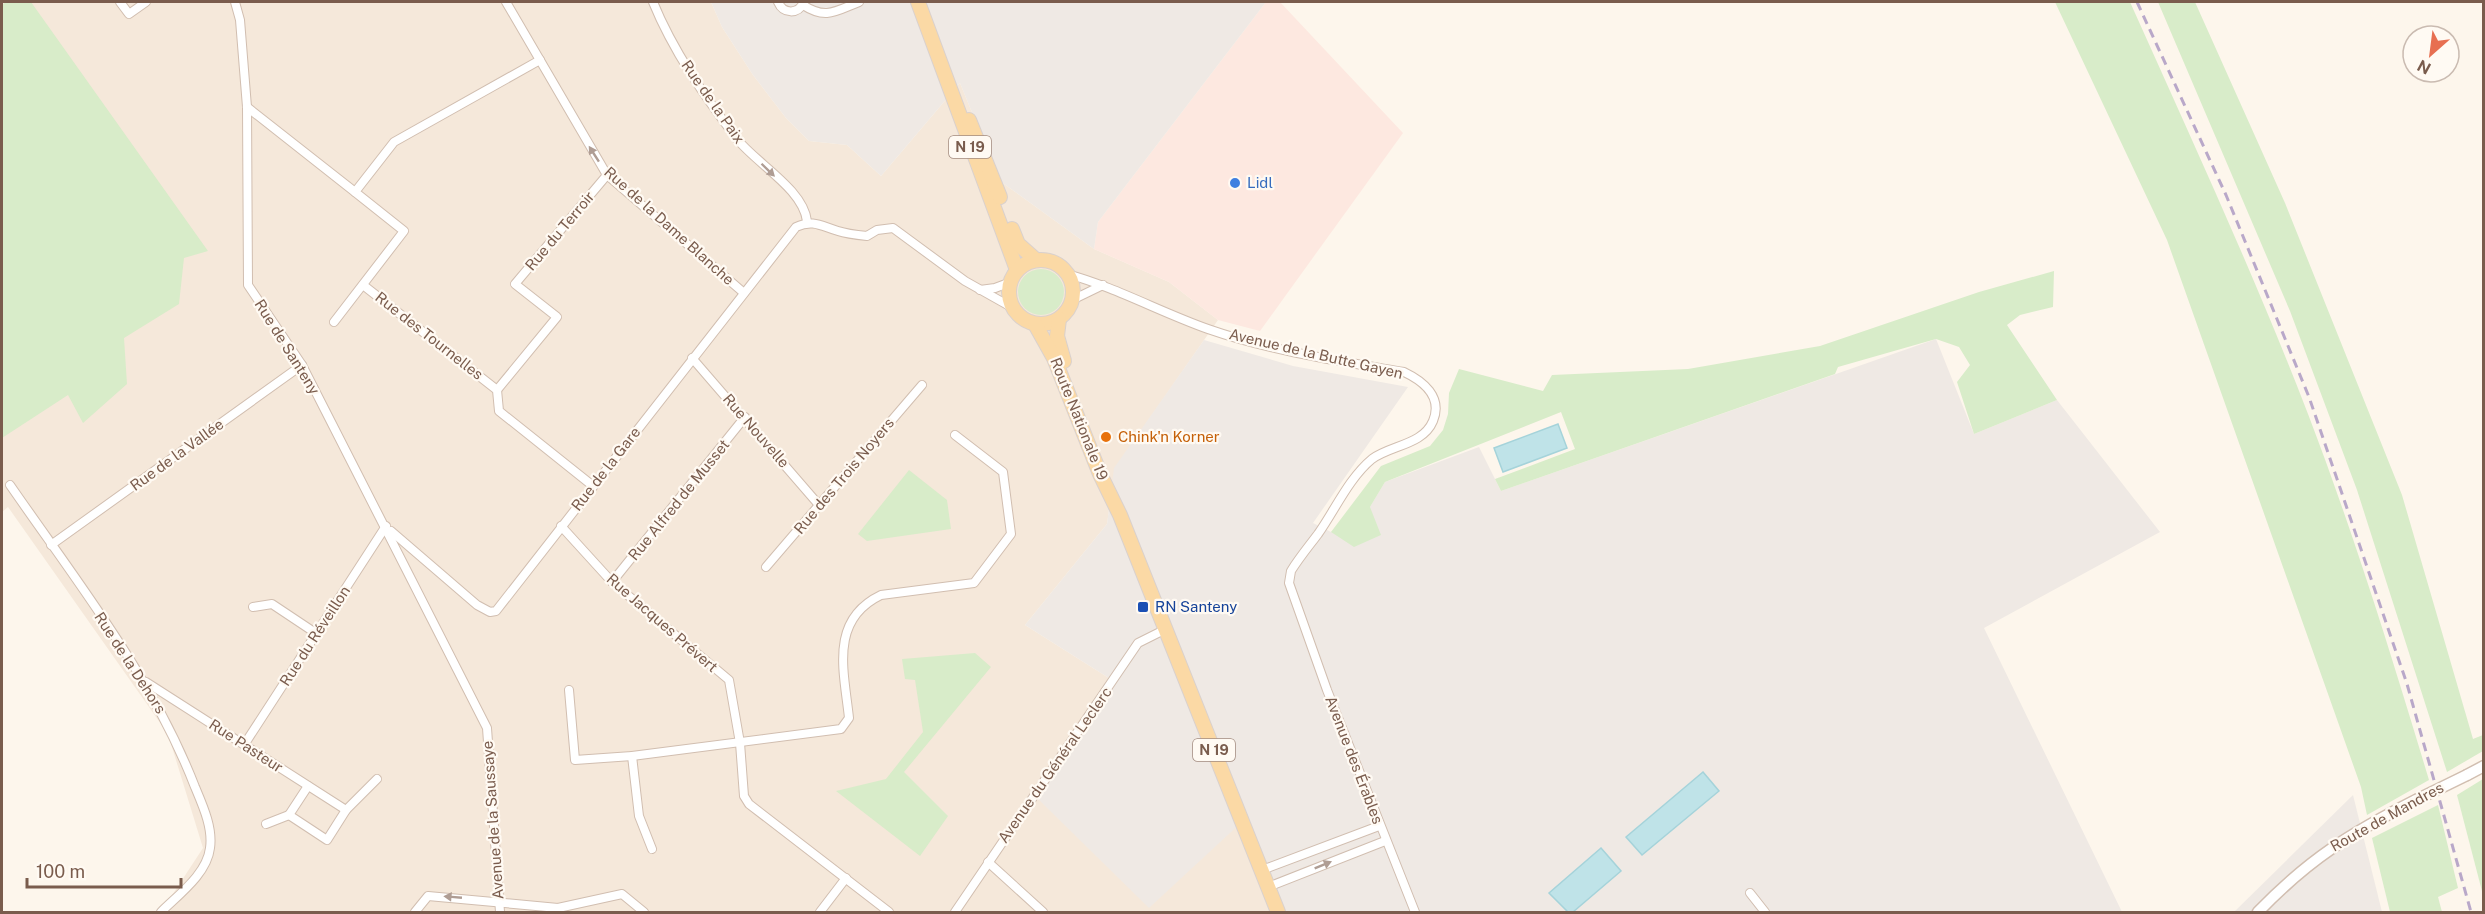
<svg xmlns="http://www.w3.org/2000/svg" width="2485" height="914" font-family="'Public Sans',sans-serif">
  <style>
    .residential { fill: #f5e8da }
    .commercial { fill: #fde8e0 }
    .industrial { fill: #efe9e4 }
    .green { fill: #d8ecc9 }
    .water { fill: #bfe3e8; stroke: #a5d3da; stroke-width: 1.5 }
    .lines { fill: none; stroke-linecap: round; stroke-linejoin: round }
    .minor-casing { stroke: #d1beb0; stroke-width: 10 }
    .tertiary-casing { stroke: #d1beb0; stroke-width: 13 }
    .primary-casing { stroke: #dad1cd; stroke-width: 16 }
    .minor { stroke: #fff; stroke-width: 8 }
    .tertiary { stroke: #fff; stroke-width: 10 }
    .primary { stroke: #fbd9a5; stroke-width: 14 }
    .rail { stroke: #b9a8c9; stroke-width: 3; stroke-dasharray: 9 6; stroke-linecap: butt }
    .tertiary-bridge-casing { stroke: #d1beb0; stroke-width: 13; stroke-linecap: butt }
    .tertiary-bridge { stroke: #fff; stroke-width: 10 }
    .oneway { fill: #af9d94 }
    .shop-dot { fill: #3f7fe0; stroke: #fffaf3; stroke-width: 2 }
    .food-dot { fill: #e8710a; stroke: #fffaf3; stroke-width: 2 }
    .transit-dot { fill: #1a4fb4; stroke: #fffaf3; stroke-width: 2 }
    .labels { text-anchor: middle; stroke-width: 4.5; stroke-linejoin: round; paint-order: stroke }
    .shield { fill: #fffaf3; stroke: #a28b7f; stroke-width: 1.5 }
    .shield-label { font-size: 14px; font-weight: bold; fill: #7a5c4d }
    .street-label { font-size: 15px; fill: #7a5c4d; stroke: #fffaf3 }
    .shop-label { font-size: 15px; fill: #366cbe; stroke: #fffaf3; text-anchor: start }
    .food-label { font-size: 15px; fill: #c56008; stroke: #fffaf3; text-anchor: start }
    .transit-label { font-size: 15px; fill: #164399; stroke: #fffaf3; text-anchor: start }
  </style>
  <rect width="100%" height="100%" fill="#fdf6ec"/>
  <path class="residential" d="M2 2H711L722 27 753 75 786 118 809 141 847 145 881 176 960 83 1000 181 1094 249 1169 282 1218 320 1115 468 1107 524 1025 625 1112 680 1245 819 1285 912H172L165 906 203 848 168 734 8 507 2 512Z"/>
  <path class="commercial" d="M1266 2H1280L1403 133 1260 331 1218 320 1169 282 1094 249 1098 222Z"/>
  <g class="industrial">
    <path d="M711 2H1266L1098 222 1094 249 1000 181 960 83 881 176 847 145 809 141 786 118 753 75 722 27Z"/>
    <path d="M1936 339 1974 434 2057 400 2160 532 1984 628 2122 912H1285L1244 820 1149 908 1036 797 1112 680 1025 625 1107 524 1114 468 1204 340 1293 366 1408 387 1313 523 1331 532 1370 507 1385 482 1479 447 1501 491Z"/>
    <path d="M2353 795 2382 912H2234Z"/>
  </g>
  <g class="green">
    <path d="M6 2H31L208 251 184 258 179 304 124 338 127 384 83 423 68 395 2 438V5Z"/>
    <path d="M2055 2H2130C2191 138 2254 274 2308 414 2354 534 2392 657 2429 780L2367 815 2361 787 2167 240Z"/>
    <path d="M2158 2H2195L2285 203 2402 495 2473 739 2483 735V751L2447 772 2357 490 2290 311Z"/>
    <circle cx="1041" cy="292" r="23"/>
    <path d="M2054 271 2053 307 2020 315 2007 325 2057 400 1974 434 1957 382 1970 365 1959 347 1936 339 1838 367 1835 374 1501 491 1495 479 1575 449 1561 412 1385 482 1370 507 1381 535 1354 547 1331 532 1381 466 1430 446 1443 430 1448 414 1449 393 1459 369 1543 391 1552 375 1688 369 1820 346 1979 292Z"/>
    <path d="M909 470 947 500 951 529 867 541 858 534Z"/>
    <path d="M975 653 991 667 904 772 948 816 920 856 836 791 886 779 923 732 915 680 905 679 902 659Z"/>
    <path d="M2483 779V895L2457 795Z"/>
    <path d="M2438 805 2458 888 2438 897 2442 912H2390L2372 838Z"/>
  </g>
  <g class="water">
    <path d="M1558 424 1567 448 1503 472 1494 448Z"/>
    <path d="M1703 772 1719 791 1642 855 1626 837Z"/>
    <path d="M1601 848 1621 871 1573 912H1568L1549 893Z"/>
  </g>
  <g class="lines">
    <g class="minor-casing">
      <g id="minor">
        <path d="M120 2 129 14 146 2"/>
        <path d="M235 2 240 20 247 107 248 285 302 365 487 728 500 912"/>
        <path d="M506 2 607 175 744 293"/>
        <path d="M653 2C673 51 705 97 737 139 757 164 803 189 807 221"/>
        <path d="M778 2C783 14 798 15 804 2"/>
        <path d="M803 5C826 20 836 11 859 2"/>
        <path d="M247 107 355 192"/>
        <path d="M1067 274C1115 287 1160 312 1208 329 1271 351 1339 361 1404 372 1423 381 1443 397 1433 421 1423 445 1391 445 1372 459 1349 478 1335 510 1318 534 1309 546 1299 558 1291 571L1289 583 1327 690 1415 912"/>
        <path d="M363 285 497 390 499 411 593 486"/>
        <path d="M980 290 995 288 1011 282"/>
        <path d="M1072 300 1103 285"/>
        <path d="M334 322 404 231 355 192 394 142 540 60"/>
        <path d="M692 358 819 505"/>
        <path d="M497 390 557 317 515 284 607 175"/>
        <path d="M10 485C77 582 152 676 195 787 203 806 213 828 210 848 207 874 178 895 161 912"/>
        <path d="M561 526 612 582 729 680 740 743 744 796 749 804 889 912"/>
        <path d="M391 531 477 605 490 612 496 611 796 227C813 219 821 226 838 231 847 234 857 235 867 236L877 230 893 228 965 281 1013 308"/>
        <path d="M51 545 302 365"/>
        <path d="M766 567 922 385"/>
        <path d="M612 582 745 417"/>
        <path d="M253 607 272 604 317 634"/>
        <path d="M146 682 346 810"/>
        <path d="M569 690 575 760 632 756 841 729 849 718C844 671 829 620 881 595L974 583 1011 534 1003 472 955 435"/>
        <path d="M244 745 386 526"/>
        <path d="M632 756 639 816 652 849"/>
        <path d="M308 786 289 815 327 840 346 810 377 779"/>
        <path d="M266 824 289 815"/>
        <path d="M988 862 1043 912"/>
        <path d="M1262 870 1379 826"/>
        <path d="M1268 887 1385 841"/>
        <path d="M1750 893 1765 912"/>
        <path d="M415 912 428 896 558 908 622 894 644 912"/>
        <path d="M820 912 846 878"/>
        <path d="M955 912 1138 643 1166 629"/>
      </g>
    </g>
    <g class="tertiary-casing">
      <g id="tertiary">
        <path d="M2467 775 2484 766"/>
        <path d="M2258 912C2309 859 2351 833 2416 800"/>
      </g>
    </g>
    <g class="primary-casing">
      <g id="primary">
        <path d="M918 2 1017 270"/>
        <path d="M969 120 1000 197"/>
        <path d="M1012 229 1018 244 1036 260"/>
        <circle cx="1041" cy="292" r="32"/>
        <path d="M1059 319 1057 336 1064 361"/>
        <path d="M1035 324 1054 358 1100 474 1120 515 1278 912"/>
      </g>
    </g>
    <use href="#minor" class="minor"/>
    <use href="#tertiary" class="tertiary"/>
    <use href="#primary" class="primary"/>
    <path class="rail" d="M2137 2 2226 195 2309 397 2407 684 2471 912"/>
    <g class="tertiary-bridge-casing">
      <path id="tertiary-bridge" d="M2416 800 2467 775"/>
    </g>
    <use href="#tertiary-bridge" class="tertiary-bridge"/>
  </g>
  <defs><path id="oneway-solid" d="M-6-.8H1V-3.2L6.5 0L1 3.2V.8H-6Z" transform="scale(1.5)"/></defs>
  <g class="oneway">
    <use href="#oneway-solid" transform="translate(594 154) rotate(-123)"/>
    <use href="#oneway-solid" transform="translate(768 170) rotate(44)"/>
    <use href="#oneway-solid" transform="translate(1323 865) rotate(-22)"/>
    <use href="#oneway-solid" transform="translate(453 897) rotate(-175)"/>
  </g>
  <circle class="shop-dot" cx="1235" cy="183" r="6"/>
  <circle class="food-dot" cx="1106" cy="437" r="6"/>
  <rect class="transit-dot" x="1137" y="601" width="12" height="12" rx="3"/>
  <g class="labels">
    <g class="shield">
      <rect x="949" y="136" width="42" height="22" rx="4.5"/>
      <rect x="1193" y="739" width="42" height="22" rx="4.5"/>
    </g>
    <g class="shield-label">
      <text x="970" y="152">N 19</text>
      <text x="1214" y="755">N 19</text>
    </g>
    <g class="street-label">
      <text transform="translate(713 102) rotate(55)" y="5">Rue de la Paix</text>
      <text transform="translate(669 226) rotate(42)" y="5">Rue de la Dame Blanche</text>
      <text transform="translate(560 231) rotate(-50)" y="5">Rue du Terroir</text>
      <text transform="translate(429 336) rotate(38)" y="5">Rue des Tournelles</text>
      <text transform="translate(287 347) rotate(58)" y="5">Rue de Santeny</text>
      <text transform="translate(1316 354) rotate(13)" y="5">Avenue de la Butte Gayen</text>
      <text transform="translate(1079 419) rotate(68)" y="5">Route Nationale 19</text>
      <text transform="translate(756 431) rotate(49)" y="5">Rue Nouvelle</text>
      <text transform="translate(177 455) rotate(-36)" y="5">Rue de la Vallée</text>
      <text transform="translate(606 469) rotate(-52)" y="5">Rue de la Gare</text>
      <text transform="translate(844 476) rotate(-50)" y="5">Rue des Trois Noyers</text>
      <text transform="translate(679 500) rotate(-51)" y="5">Rue Alfred de Musset</text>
      <text transform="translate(662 623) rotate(41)" y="5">Rue Jacques Prévert</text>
      <text transform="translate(315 636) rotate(-57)" y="5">Rue du Réveillon</text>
      <text transform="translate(130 663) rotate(57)" y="5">Rue de la Dehors</text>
      <text transform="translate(246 746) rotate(33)" y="5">Rue Pasteur</text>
      <text transform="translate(1354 760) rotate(69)" y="5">Avenue des Érables</text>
      <text transform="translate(1055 765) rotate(-55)" y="5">Avenue du Général Leclerc</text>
      <text transform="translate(2387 817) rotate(-29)" y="5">Route de Mandres</text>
      <text transform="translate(493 820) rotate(-94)" y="5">Avenue de la Saussaye</text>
    </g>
    <g class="shop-label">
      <text x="1247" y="188">Lidl</text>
    </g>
    <g class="food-label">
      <text x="1118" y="442">Chink'n Korner</text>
    </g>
    <g class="transit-label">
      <text x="1155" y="612">RN Santeny</text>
    </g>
  </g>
  <rect width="2485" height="914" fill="none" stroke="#7a5c4d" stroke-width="6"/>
  <g transform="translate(2431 54) rotate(208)"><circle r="28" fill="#fffaf3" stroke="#cabbb1" stroke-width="1.5"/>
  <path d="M0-4.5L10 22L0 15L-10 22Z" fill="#e76f51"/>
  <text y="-9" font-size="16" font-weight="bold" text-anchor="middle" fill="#7a5c4d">N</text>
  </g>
  <path d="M27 878v9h154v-9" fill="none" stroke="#7a5c4d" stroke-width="3"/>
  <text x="36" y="878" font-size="18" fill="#7a5c4d" stroke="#fffaf3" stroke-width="4.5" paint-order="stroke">100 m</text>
</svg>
